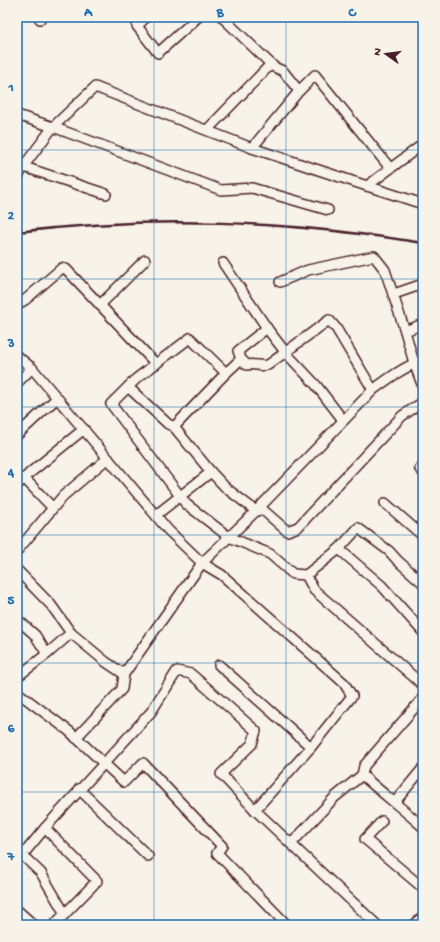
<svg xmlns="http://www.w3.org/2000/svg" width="440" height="942" font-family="'Gochi Hand',sans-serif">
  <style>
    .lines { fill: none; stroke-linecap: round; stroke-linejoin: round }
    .minor-casing { stroke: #4a1f2b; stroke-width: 12 }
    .minor { stroke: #f7f3e8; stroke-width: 9 }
    .rail { stroke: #4a1f2b; stroke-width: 2.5 }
    .grid { fill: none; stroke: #1f6fb2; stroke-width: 1; stroke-opacity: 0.55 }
    .neatline { fill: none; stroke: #1f6fb2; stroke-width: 1.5 }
    .grid-label { font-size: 13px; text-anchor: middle; font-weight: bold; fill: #1f6fb2 }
  </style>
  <rect width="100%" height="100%" fill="#f7f3e8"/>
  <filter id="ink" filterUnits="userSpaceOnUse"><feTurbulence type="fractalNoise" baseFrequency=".025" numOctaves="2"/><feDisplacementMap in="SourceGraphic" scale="8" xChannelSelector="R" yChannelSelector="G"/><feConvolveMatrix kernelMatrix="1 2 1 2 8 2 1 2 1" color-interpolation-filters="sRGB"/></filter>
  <g filter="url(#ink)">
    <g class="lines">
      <g class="minor-casing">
        <g id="minor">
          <path d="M39 17 40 19"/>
          <path d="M146 17 137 26 158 53 198 17"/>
          <path d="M222 17 274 67 283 71 299 91"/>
          <path d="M17 115 53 127 95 87 252 148 367 186 423 144"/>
          <path d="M207 130 271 64"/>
          <path d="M252 148 299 91 315 75 390 168"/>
          <path d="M18 165 106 194"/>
          <path d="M17 179 23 167 53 127 221 190 252 188 328 210"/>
          <path d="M367 186 423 204"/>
          <path d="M223 263 269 331 286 353 316 385 343 420"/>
          <path d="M280 282 308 270 374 256 385 270 405 331 414 363 423 387"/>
          <path d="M394 294 423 284"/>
          <path d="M17 305 25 300 62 268 66 269 156 364"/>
          <path d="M100 305 145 260"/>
          <path d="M267 328 238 351 241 359 247 365C255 363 259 367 268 365L329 320 336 328 373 390"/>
          <path d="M405 331 423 324"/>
          <path d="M17 356 32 368 168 530 202 563 222 575 344 683 352 696 311 747 255 810"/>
          <path d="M226 373 190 338 137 378 111 404 186 504 229 537 270 554 293 574 306 575 339 549 358 528 389 551 398 561 423 583"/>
          <path d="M17 383 32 368"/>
          <path d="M128 387 168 424 174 427 226 373 241 359"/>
          <path d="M174 427 211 472 226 488 256 511 263 510 287 531 298 527 402 416 423 402"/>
          <path d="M17 435 57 398"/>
          <path d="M423 465 420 469 423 472"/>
          <path d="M24 478 52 507"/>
          <path d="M17 485 31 472 84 429"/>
          <path d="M385 503 423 536"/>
          <path d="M156 515 211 472"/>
          <path d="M339 549 382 586 423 632"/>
          <path d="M17 551 63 496 108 458"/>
          <path d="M17 570 51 605 71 633 106 662 124 674"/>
          <path d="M306 575 314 590 423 685"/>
          <path d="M17 619 35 635 47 654"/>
          <path d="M219 665 311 747"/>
          <path d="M17 677 47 654 71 633"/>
          <path d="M17 692 69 731 124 782 143 763 222 846 217 853 287 925"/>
          <path d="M76 738 122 689 124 674 202 563 256 511 373 390C389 378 404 367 423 360"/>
          <path d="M362 775C382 793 403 809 423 827"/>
          <path d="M79 789 148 856"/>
          <path d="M395 802 423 768"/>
          <path d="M382 821 365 839 423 888"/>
          <path d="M291 844 335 797 362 775 364 766 423 698"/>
          <path d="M17 850 41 873 65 914"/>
          <path d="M26 851 45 828"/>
          <path d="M17 910 34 925"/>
          <path d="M54 925 97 881 45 828 151 712 177 671 191 674 256 731 252 744 221 774 255 810 377 925"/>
          <path d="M414 925 423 917"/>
        </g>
      </g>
      <use href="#minor" class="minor"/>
      <path class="rail" d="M17 232C155 215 286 221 423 243"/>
    </g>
  </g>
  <path class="grid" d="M154 17V925M286 17V925M17 150H423M17 279H423M17 407H423M17 535H423M17 663H423M17 792H423"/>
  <rect width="440" height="942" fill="none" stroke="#f7f3e8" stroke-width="44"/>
  <g transform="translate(386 54) rotate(284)" stroke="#f7f3e8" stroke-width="3" paint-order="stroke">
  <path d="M0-3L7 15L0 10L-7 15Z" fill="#4a1f2b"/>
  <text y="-6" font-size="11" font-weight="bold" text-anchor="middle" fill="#4a1f2b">N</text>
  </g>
  <rect x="22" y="22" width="396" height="898" class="neatline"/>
  <g class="grid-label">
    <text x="88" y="16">A</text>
    <text x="220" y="16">B</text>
    <text x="352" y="16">C</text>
    <text x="11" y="91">1</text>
    <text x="11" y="219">2</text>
    <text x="11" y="347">3</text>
    <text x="11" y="476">4</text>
    <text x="11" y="604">5</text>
    <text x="11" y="732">6</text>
    <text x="11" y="860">7</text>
  </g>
</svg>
